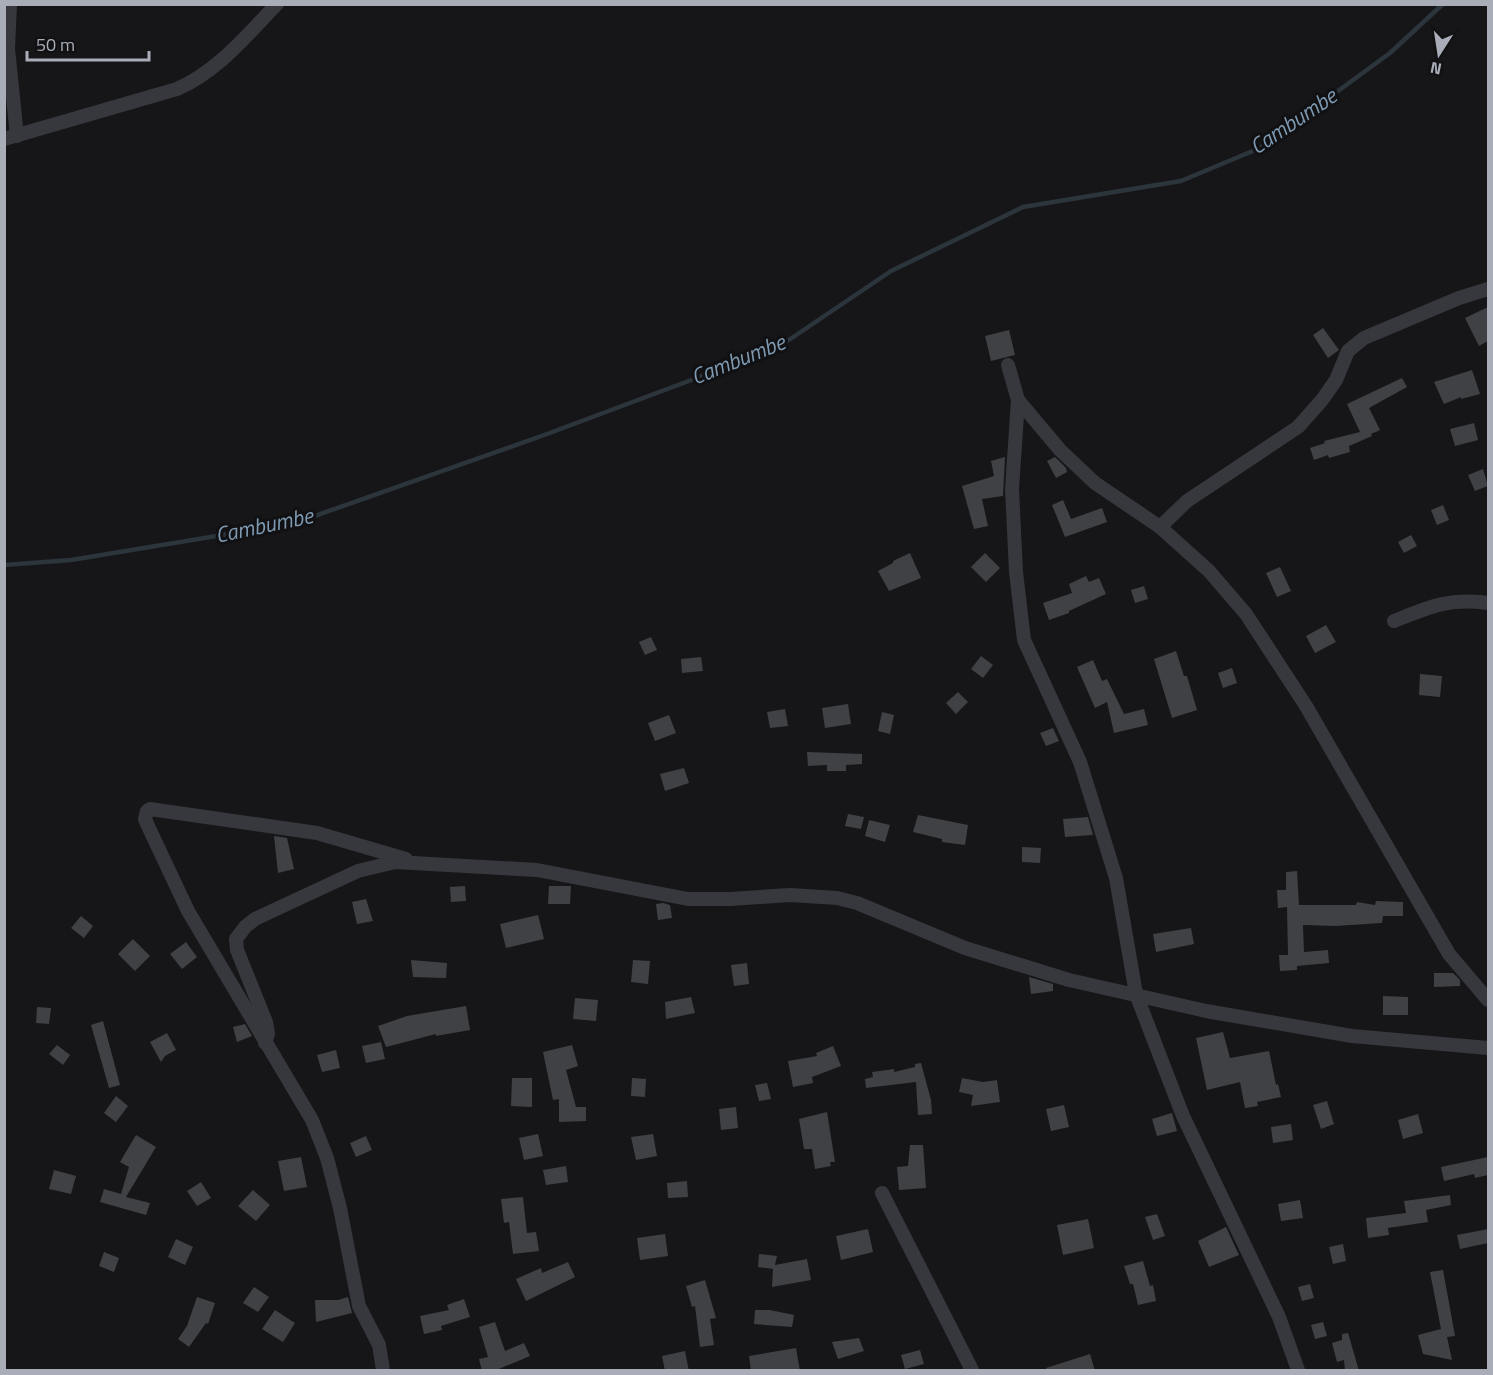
<svg xmlns="http://www.w3.org/2000/svg" width="1493" height="1375" font-family="'Titillium Web',sans-serif">
  <style>
    .lines { fill: none; stroke-linecap: round; stroke-linejoin: round }
    .stream { stroke: #2c353c; stroke-width: 4.5 }
    .building { fill: #404145 }
    .street { stroke: #37383d; stroke-width: 14 }
    .labels { text-anchor: middle; stroke-width: 6; stroke-linejoin: round; paint-order: stroke }
    .water-label { font-size: 22px; font-style: italic; fill: #7f9bb3; stroke: #111113 }
  </style>
  <rect width="100%" height="100%" fill="#161618"/>
  <g class="lines">
    <path class="stream" d="M4 565 71 560 295 523 547 434 777 348 891 271 1023 207 1181 181 1260 148 1390 53 1443 4"/>
  </g>
  <g class="building">
    <path d="M1488 307V341L1479 346 1465 318Z"/>
    <path d="M1323 328 1339 350 1328 358 1313 335Z"/>
    <path d="M1009 330 1015 355 991 361 985 336Z"/>
    <path d="M1472 370 1480 394 1461 399V397L1444 404 1434 382Z"/>
    <path d="M1402 378 1407 387 1369 408 1380 430 1371 434 1372 436 1349 446 1350 452 1329 458 1328 455 1314 460 1310 448 1325 443 1324 441 1360 432 1347 404Z"/>
    <path d="M1474 423 1478 440 1455 446 1450 429Z"/>
    <path d="M1005 457 1003 496 982 499 988 526 974 529 962 486 994 476 991 461Z"/>
    <path d="M1055 457 1066 468 1067 472 1056 478 1047 461Z"/>
    <path d="M1483 469 1488 486 1475 491 1468 475Z"/>
    <path d="M1063 500 1071 519 1102 508 1107 522 1065 537 1052 505Z"/>
    <path d="M1443 505 1449 520 1437 525 1431 510Z"/>
    <path d="M1411 535 1417 546 1404 553 1398 542Z"/>
    <path d="M910 553 921 578 889 591 878 571 893 563V561Z"/>
    <path d="M985 553 1000 568 986 582 971 567Z"/>
    <path d="M1280 567 1291 591 1277 597 1266 573Z"/>
    <path d="M1086 576 1089 582 1099 578 1106 594 1069 611V613L1049 620 1043 603 1072 593 1069 584Z"/>
    <path d="M1144 586 1148 599 1135 603 1131 590Z"/>
    <path d="M1326 625 1336 642 1315 653 1306 636Z"/>
    <path d="M651 637 657 650 645 655 639 642Z"/>
    <path d="M1176 651 1184 676H1187L1197 710 1172 718 1154 659Z"/>
    <path d="M981 656 993 665 983 678 971 669Z"/>
    <path d="M701 657 703 671 682 673 681 659Z"/>
    <path d="M1093 660 1102 681 1107 679 1124 714 1144 709 1148 725 1114 733 1107 702 1095 708 1077 667Z"/>
    <path d="M1232 668 1237 683 1223 688 1218 673Z"/>
    <path d="M1420 674 1442 676 1440 697 1419 695Z"/>
    <path d="M958 692 968 702 956 714 946 703Z"/>
    <path d="M848 704 851 724 825 728 822 708Z"/>
    <path d="M785 709 788 726 770 728 767 712Z"/>
    <path d="M882 712 894 715 890 734 878 731Z"/>
    <path d="M669 715 676 733 655 741 648 723Z"/>
    <path d="M1053 728 1059 741 1046 746 1040 733Z"/>
    <path d="M807 752 862 754V764L846 765V771H827V765L808 766Z"/>
    <path d="M684 768 689 783 665 791 660 774Z"/>
    <path d="M848 814 864 817 861 829 845 826Z"/>
    <path d="M918 815 968 825 965 845 942 842V839L913 832Z"/>
    <path d="M1088 817 1093 835 1065 837 1063 819Z"/>
    <path d="M869 820 890 825 885 842 865 836Z"/>
    <path d="M274 836 287 838 294 869 278 873Z"/>
    <path d="M1022 847 1041 848 1040 863 1022 862Z"/>
    <path d="M1297 871 1299 905H1356L1357 902 1375 905 1376 901 1403 902V916H1383L1382 923 1335 926 1303 925 1304 952 1328 950 1329 963 1297 966V970L1280 971 1279 955H1288L1287 907 1278 908 1277 890H1286V872Z"/>
    <path d="M465 886 466 901 451 902 450 887Z"/>
    <path d="M549 886H571L570 904H548Z"/>
    <path d="M366 899 373 921 357 924 352 902Z"/>
    <path d="M663 903 670 905 672 918 658 920 656 904Z"/>
    <path d="M538 915 544 939 506 948 500 924Z"/>
    <path d="M81 916 93 926 84 938 71 928Z"/>
    <path d="M1191 928 1194 944 1156 952 1153 934Z"/>
    <path d="M133 939 150 956 135 971 118 954Z"/>
    <path d="M186 942 197 957 182 969 170 954Z"/>
    <path d="M411 960 447 963 446 978 413 977Z"/>
    <path d="M633 960 650 961 648 984 631 982Z"/>
    <path d="M747 963 749 984 734 986 731 965Z"/>
    <path d="M1434 973H1453L1460 980V986L1434 987Z"/>
    <path d="M1029 977 1053 984V991L1031 994Z"/>
    <path d="M1383 996 1408 997V1015H1383Z"/>
    <path d="M691 997 695 1013 666 1019 665 1002Z"/>
    <path d="M575 998 598 1000 596 1021 573 1019Z"/>
    <path d="M466 1006 470 1030 436 1036V1034L386 1047 378 1026 407 1016Z"/>
    <path d="M37 1007 51 1008 49 1024 36 1023Z"/>
    <path d="M103 1021 120 1085 109 1088 91 1025Z"/>
    <path d="M245 1024 252 1036 237 1042 233 1027Z"/>
    <path d="M1223 1032 1230 1058 1269 1051 1276 1085 1278 1084 1281 1097 1257 1102 1258 1106 1245 1108 1240 1082 1207 1090 1196 1038Z"/>
    <path d="M167 1033 176 1050 165 1056 161 1062 150 1042Z"/>
    <path d="M381 1042 385 1059 366 1063 362 1046Z"/>
    <path d="M57 1045 70 1055 63 1065 49 1054Z"/>
    <path d="M572 1045 578 1066 566 1070 576 1107H586V1121L559 1122V1099L553 1100 543 1052Z"/>
    <path d="M833 1046 841 1066 812 1077 813 1083 793 1087 788 1061 817 1056 816 1053Z"/>
    <path d="M336 1050 340 1068 322 1072 317 1055Z"/>
    <path d="M921 1063 931 1100 932 1114 918 1115 916 1082 866 1088 865 1079 873 1077 872 1072 894 1069V1072L915 1067V1064Z"/>
    <path d="M512 1078H532V1107L511 1106Z"/>
    <path d="M632 1078 646 1079 645 1097 631 1096Z"/>
    <path d="M962 1078 983 1082 997 1080 1000 1102 971 1106 973 1095 959 1092Z"/>
    <path d="M767 1083 771 1099 759 1101 755 1085Z"/>
    <path d="M116 1096 128 1106 116 1122 104 1113Z"/>
    <path d="M1327 1101 1334 1124 1321 1129 1313 1105Z"/>
    <path d="M1064 1105 1069 1127 1051 1131 1046 1109Z"/>
    <path d="M736 1107 738 1128 721 1130 719 1109Z"/>
    <path d="M827 1112 835 1162H830L831 1166 815 1169 812 1149H804L799 1119Z"/>
    <path d="M1172 1113 1177 1131 1157 1136 1152 1119Z"/>
    <path d="M1418 1114 1423 1133 1403 1139 1398 1120Z"/>
    <path d="M1291 1124 1293 1140 1273 1143 1271 1127Z"/>
    <path d="M538 1134 543 1156 524 1160 519 1138Z"/>
    <path d="M653 1134 657 1156 636 1160 631 1137Z"/>
    <path d="M136 1135 156 1147 126 1197 150 1203 146 1215 100 1202 104 1189 121 1194 129 1167 120 1162Z"/>
    <path d="M366 1136 372 1150 356 1157 350 1143Z"/>
    <path d="M910 1145H923L926 1188 899 1190 897 1167 908 1166Z"/>
    <path d="M301 1157 307 1187 284 1191 278 1161Z"/>
    <path d="M1488 1157V1175L1475 1178 1474 1174 1444 1181 1441 1167Z"/>
    <path d="M566 1166 568 1182 546 1185 543 1170Z"/>
    <path d="M54 1170 76 1176 71 1194 49 1189Z"/>
    <path d="M687 1181 688 1197 668 1198 667 1183Z"/>
    <path d="M201 1182 211 1198 197 1206 187 1191Z"/>
    <path d="M253 1190 270 1205 256 1221 238 1206Z"/>
    <path d="M1450 1195 1451 1205 1426 1210 1428 1222 1388 1228 1389 1235 1368 1238 1366 1218 1406 1213 1404 1201Z"/>
    <path d="M523 1197 527 1233 536 1232 539 1251 513 1254 509 1222 504 1223 501 1199Z"/>
    <path d="M1300 1200 1303 1218 1281 1221 1278 1204Z"/>
    <path d="M1157 1214 1165 1236 1153 1240 1145 1217Z"/>
    <path d="M1088 1219 1094 1248 1063 1255 1057 1225Z"/>
    <path d="M1226 1227 1239 1255 1209 1267 1198 1241Z"/>
    <path d="M868 1229 873 1252 841 1260 836 1236Z"/>
    <path d="M1488 1229V1243L1460 1249 1457 1235Z"/>
    <path d="M665 1234 668 1256 640 1260 637 1238Z"/>
    <path d="M176 1239 193 1247 185 1265 168 1257Z"/>
    <path d="M1343 1244 1346 1261 1333 1264 1329 1247Z"/>
    <path d="M104 1252 119 1258 114 1272 99 1266Z"/>
    <path d="M759 1254 777 1256 775 1265 807 1259 811 1280 772 1287 773 1269 758 1267Z"/>
    <path d="M1143 1261 1150 1286 1153 1285 1156 1301 1138 1305 1133 1284H1130L1124 1266Z"/>
    <path d="M568 1262 575 1277 526 1301 516 1279 541 1268 542 1273Z"/>
    <path d="M1443 1270 1455 1336 1447 1337 1452 1360 1423 1354 1418 1335 1441 1329 1430 1272Z"/>
    <path d="M705 1280 716 1318 710 1319 714 1345 700 1347 695 1306 692 1307 686 1286Z"/>
    <path d="M1310 1284 1314 1298 1302 1301 1298 1287Z"/>
    <path d="M254 1287 269 1297 258 1312 243 1303Z"/>
    <path d="M197 1297 215 1303 208 1324 206 1323 189 1347 178 1339 187 1326Z"/>
    <path d="M348 1297 352 1313 316 1322 315 1300H338Z"/>
    <path d="M464 1299 470 1317 441 1326 442 1330 424 1334 420 1316 449 1310 447 1305Z"/>
    <path d="M275 1310 295 1323 283 1342 262 1329Z"/>
    <path d="M755 1310H770L794 1315 792 1327 754 1324Z"/>
    <path d="M495 1322 505 1351 524 1343 530 1356 494 1371H482L479 1359 488 1357 479 1327Z"/>
    <path d="M1323 1322 1327 1336 1315 1339 1311 1325Z"/>
    <path d="M1348 1333 1355 1357 1359 1371H1345L1344 1360 1337 1362 1332 1343 1342 1340V1334Z"/>
    <path d="M859 1338 864 1351 838 1359 832 1342Z"/>
    <path d="M796 1348 800 1371H751L749 1356Z"/>
    <path d="M920 1350 924 1364 905 1369 901 1355Z"/>
    <path d="M685 1351 689 1371H665L662 1356Z"/>
    <path d="M1090 1354 1095 1371H1047L1046 1368Z"/>
  </g>
  <g class="lines">
    <g class="street">
      <path d="M10 4 8 49 17 136"/>
      <path d="M4 139 177 89C218 71 246 36 277 4"/>
      <path d="M1008 365 1018 400 1012 489 1016 572 1024 640 1080 762 1116 878 1136 994 1183 1116 1279 1317 1298 1370"/>
      <path d="M1018 400 1060 450 1095 483 1160 527 1209 571 1246 614 1306 706 1449 954 1488 1000"/>
      <path d="M1160 527 1187 501 1298 427 1322 400 1336 380 1348 351 1364 338 1459 298 1488 289"/>
      <path d="M1394 621C1431 606 1448 598 1488 603"/>
      <path d="M265 1043 268 1034 266 1022 237 950 236 939 245 927 255 919 358 871 395 862 537 870 688 899H730L790 895 837 898 857 903 965 948 1069 980 1206 1011 1352 1036 1488 1048"/>
      <path d="M882 1193 972 1370"/>
      <path d="M383 1370 379 1345 359 1306 340 1208 327 1158 312 1120 188 911 148 826 145 819 147 811 150 809 317 833 406 859"/>
    </g>
  </g>
  <g class="labels">
    <g class="water-label">
      <text transform="translate(1293 121) rotate(-34)" y="8">Cambumbe</text>
      <text transform="translate(738 359) rotate(-22)" y="8">Cambumbe</text>
      <text transform="translate(264 525) rotate(-12)" y="8">Cambumbe</text>
    </g>
  </g>
  <rect width="1493" height="1375" fill="none" stroke="#a8adb8" stroke-width="12"/>
  <g transform="translate(1439 54) rotate(192)" stroke="#111113" stroke-width="4.5" paint-order="stroke">
  <path d="M0-4.5L10 22L0 15L-10 22Z" fill="#a8adb8"/>
  <text y="-9" font-size="16" font-weight="bold" text-anchor="middle" fill="#a8adb8">N</text>
  </g>
  <path d="M27 51v9h122v-9" fill="none" stroke="#a8adb8" stroke-width="3"/>
  <text x="36" y="51" font-size="18" fill="#a8adb8" stroke="#111113" stroke-width="4.5" paint-order="stroke">50 m</text>
</svg>
